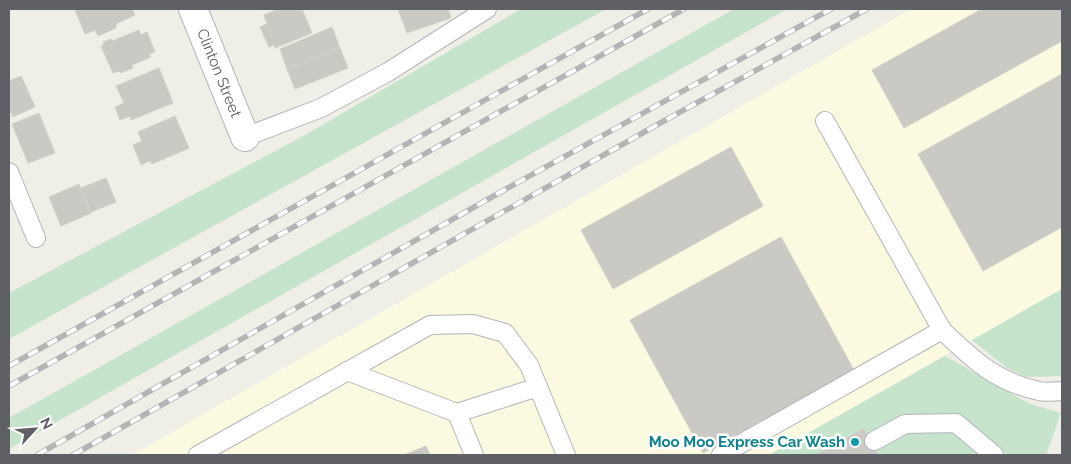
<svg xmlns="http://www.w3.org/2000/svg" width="1071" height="464" font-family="Raleway,sans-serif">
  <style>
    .commercial { fill: #fbf9e0 }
    .green { fill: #c6e3cb }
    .building { fill: #cac9c3; stroke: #d3d1c6 }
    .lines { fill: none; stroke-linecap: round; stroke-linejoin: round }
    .lane-casing { stroke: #b4b5ba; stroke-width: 20 }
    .street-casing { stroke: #b4b5ba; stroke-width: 30 }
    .lane { stroke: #fff; stroke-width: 18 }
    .street { stroke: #fff; stroke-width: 28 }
    .rail-casing { stroke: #b4b4b5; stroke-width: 5.5 }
    .rail { stroke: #fff; stroke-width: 4; stroke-dasharray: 11; stroke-linecap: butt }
    .culture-dot { fill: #0f9aa8; stroke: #fff; stroke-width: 2 }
    .labels { text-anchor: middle; stroke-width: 5; stroke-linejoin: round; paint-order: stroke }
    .street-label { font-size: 15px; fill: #5e6065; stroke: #fff }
    .culture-label { font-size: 15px; font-weight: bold; fill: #0d838f; stroke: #fff; text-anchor: end }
  </style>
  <rect width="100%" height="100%" fill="#efeee7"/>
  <path class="commercial" d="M911 9H1062V289L769 455H132Z"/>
  <g class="green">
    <path d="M521 9H606L9 339V293L305 135Z"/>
    <path d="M734 9H787L9 449V418Z"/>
    <path d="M1062 289V376L1026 377 1007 368 972 340Z"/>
    <path d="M945 356 1030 404 1061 413 1046 455H769Z"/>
  </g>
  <g class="building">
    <path d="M77 9H132L135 15 116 24V28L98 36 95 30 85 34 75 10Z"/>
    <path d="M278 9H302L312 33 275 48 274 45 269 47 260 27 267 24 264 15Z"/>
    <path d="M398 9H448L451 18 407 33Z"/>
    <path d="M982 9H1062V41L904 128 872 70Z"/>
    <path d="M332 27 340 48 287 69 280 49Z"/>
    <path d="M139 30 141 35 147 32 155 52 149 54 151 57 132 65 133 68 121 73 119 71 113 73 101 46 104 45 103 42 111 39 112 41Z"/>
    <path d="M340 48 348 68 295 89 287 69Z"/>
    <path d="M159 68 173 103 131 120 130 116 120 120 115 107 124 103 116 86Z"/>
    <path d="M1062 74V227L983 271 918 154Z"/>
    <path d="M21 76 35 107 13 117 9 108V81Z"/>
    <path d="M39 113 55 153 28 163 12 124Z"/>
    <path d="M175 116 189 148 152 164 150 161 141 165 133 145 142 141 138 132Z"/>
    <path d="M731 147 763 206 613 289 581 230Z"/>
    <path d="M106 178 116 202 91 212 81 188Z"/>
    <path d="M79 184 91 213 61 226 49 197Z"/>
    <path d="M781 237 854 370 703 453 630 320Z"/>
    <path d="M863 429 878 455H815Z"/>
    <path d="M426 446 430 455H404Z"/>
  </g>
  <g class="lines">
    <g class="lane-casing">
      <g id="lane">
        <path d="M245 137 321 108 388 72 487 9"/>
        <path d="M9 172 36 238"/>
        <path d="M942 330C972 359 996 382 1039 391 1046 393 1055 391 1062 391"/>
        <path d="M347 371 457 413 538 387"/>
        <path d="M457 413 474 455"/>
        <path d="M874 441 905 424 956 423 994 455"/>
        <path d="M198 455 430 325 473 324 505 333 529 365 566 455"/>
        <path d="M721 455 942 330 825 121"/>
      </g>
    </g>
    <g class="street-casing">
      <path id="street" d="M193 9 245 137"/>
    </g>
    <use href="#lane" class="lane"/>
    <use href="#street" class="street"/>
    <g class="rail-casing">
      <g id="rail">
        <path d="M9 366 648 9"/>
        <path d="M9 386 684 9"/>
        <path d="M37 455 506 189 831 9"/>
        <path d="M73 455 662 122 867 9"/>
      </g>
    </g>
    <use href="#rail" class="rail"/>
  </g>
  <circle class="culture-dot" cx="855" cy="442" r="5"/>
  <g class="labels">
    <g class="street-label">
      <text transform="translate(219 73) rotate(68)" y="5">Clinton Street</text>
    </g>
    <g class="culture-label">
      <text x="845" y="447">Moo Moo Express Car Wash</text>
    </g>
  </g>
  <rect width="1071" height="464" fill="none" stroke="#5e6065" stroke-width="20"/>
  <g transform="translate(35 429) rotate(64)" stroke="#ffffff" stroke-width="4" paint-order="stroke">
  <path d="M0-4L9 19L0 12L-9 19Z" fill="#5e6065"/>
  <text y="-8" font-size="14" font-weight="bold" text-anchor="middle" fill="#5e6065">N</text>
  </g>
</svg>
